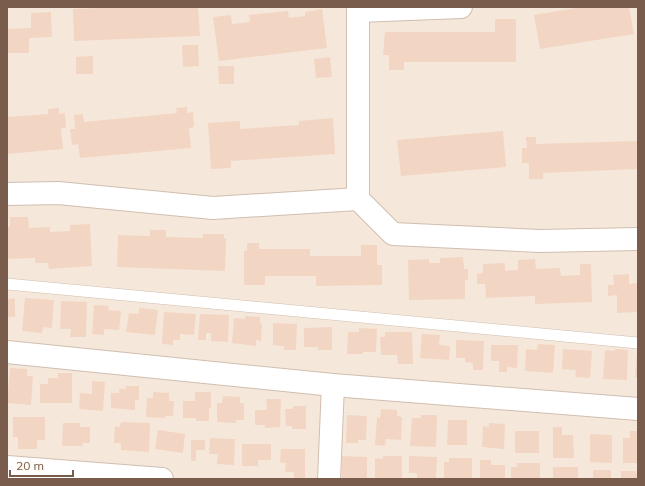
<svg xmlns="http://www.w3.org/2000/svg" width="645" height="486" font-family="Mulish,sans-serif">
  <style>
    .residential { fill: #f5e8da }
    .building { fill: #f3d5c3 }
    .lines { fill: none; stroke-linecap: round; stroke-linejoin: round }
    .lane-casing { stroke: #d1beb0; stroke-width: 12 }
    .street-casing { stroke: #d1beb0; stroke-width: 24 }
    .lane { stroke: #fff; stroke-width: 11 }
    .street { stroke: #fff; stroke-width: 22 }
  </style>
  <rect width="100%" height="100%" fill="#fdf6ec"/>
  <rect class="residential" x="7" y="7" width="631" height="472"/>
  <g class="building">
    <path d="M123 7H198L200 36 74 41 73 9Z"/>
    <path d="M582 7H629L634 34 540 49 534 15Z"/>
    <path d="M322 9 327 48 219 61 213 17 231 15 232 24 250 22 249 15 288 11 289 18 305 16V12Z"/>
    <path d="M51 12 52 37 29 38V53H7V29L31 28V13Z"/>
    <path d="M495 19H516V62H404V70H389V55H383L385 32H495Z"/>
    <path d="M182 45H198L199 66 183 67Z"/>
    <path d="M93 56V74H76V57Z"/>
    <path d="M330 57 332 77 316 78 314 59Z"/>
    <path d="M218 66H234V84H219Z"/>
    <path d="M187 107V113L193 112 194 127 189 128 191 148 80 158 78 144 72 145 70 129H75L74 115 83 114 84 122 177 113 176 108Z"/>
    <path d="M59 108V114L65 113 66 128H61L63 149 7 154V117L48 114V109Z"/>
    <path d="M333 118 335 154 231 161V168L211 169 208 123 240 121V129L299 125V121Z"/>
    <path d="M503 131 506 167 401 176 397 140Z"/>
    <path d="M526 137H536V144L638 141V169L543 173V179H529V163H522V148H527Z"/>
    <path d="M10 217H28L29 228 50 227V232L70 231V225L90 224 92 266 49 269 48 263H35V258L7 259V227H10Z"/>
    <path d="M150 230H166V237L203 238V234H224V238L226 239 225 271 117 267 118 235 150 236Z"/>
    <path d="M247 243H259V249H310V256H361V245H377V265H382V285L316 286V276H265V285H244V251H247Z"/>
    <path d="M463 257 464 269H468V280H465V299L409 300 408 260 429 259V263H440V258Z"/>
    <path d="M535 259 536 269 560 268 561 276 580 275V264H591L592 302 535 304V296L486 298 485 284H477V274L483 273V264L505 263V271L518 270V260Z"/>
    <path d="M629 274V284L638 283V312L617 313V295L608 296V285H614L613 275Z"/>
    <path d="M15 298V317H7V299Z"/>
    <path d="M25 298 54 300 52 328 43 327 42 333 22 331Z"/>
    <path d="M61 301 87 302 86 337H70L71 329H60Z"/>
    <path d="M94 305 109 306 108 310 121 311 119 330 104 329V335L92 334Z"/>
    <path d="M139 308 158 310 155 335 126 332 129 313 139 314Z"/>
    <path d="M164 312 196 314 194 335 180 334V340H173V345L162 344Z"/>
    <path d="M200 314 229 315 228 342 211 341V333H206V340H198Z"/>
    <path d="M245 316 260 317V323L262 324 261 341 256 340V346L232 343 234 318 245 319Z"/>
    <path d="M273 323 297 324 296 350H284V346L273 345Z"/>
    <path d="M332 327V350H318V347H304V328Z"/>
    <path d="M359 328 377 329 376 352H363V354H347L348 332H359Z"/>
    <path d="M385 332H412L413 364H398L397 355H381L380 337H385Z"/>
    <path d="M422 334 440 335 439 345 450 346 449 360 420 358Z"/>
    <path d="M456 340 484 341 483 370H473V363L465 362V358H456Z"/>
    <path d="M538 344 555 345 553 373 525 371 526 349 537 350Z"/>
    <path d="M491 345H518L517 368 507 367V372H499V361H491Z"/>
    <path d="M563 349 592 351 590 378 575 377 576 370 562 369Z"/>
    <path d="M615 349 628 350 627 380 603 379 605 350 615 351Z"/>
    <path d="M637 352H638V377H635Z"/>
    <path d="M10 368 27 369V376H33L31 405 7 403Z"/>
    <path d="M58 373H72V403H40V384H48V378H58Z"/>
    <path d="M92 381 105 382 103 411 79 409 80 393 92 394Z"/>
    <path d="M126 386H139V400H135V410L111 408V393H119V389H126Z"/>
    <path d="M153 392 169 393V401H174L173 416H166L165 418 146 417 147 398H153Z"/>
    <path d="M195 392H211V408H209V421H196V418H183V401H195Z"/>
    <path d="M223 396 240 397V403H244V420H236V423L217 422V403H222Z"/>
    <path d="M266 399H281L280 427 265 428V425H255V410H267Z"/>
    <path d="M293 406H306V429H292V426H286L285 409H293Z"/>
    <path d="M381 409 397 410V416L402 417 401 440 386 439 385 446 375 445 377 417 380 418Z"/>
    <path d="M347 415 367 416 366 440H358V443H346Z"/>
    <path d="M421 415H437L436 447 410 446 412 418H421Z"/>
    <path d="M13 417H45V440H37V449H18V437H13Z"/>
    <path d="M448 420H467V445H447Z"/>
    <path d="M121 422 150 423 149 452 121 450V443H114L115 426 120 427Z"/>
    <path d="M63 423H80V427H90V443H83L82 446H62Z"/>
    <path d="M489 423 505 424 504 449 482 447 483 426 489 427Z"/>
    <path d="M553 427H562V435H573L574 458H553Z"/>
    <path d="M158 430 185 434 183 453 155 449Z"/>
    <rect x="515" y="431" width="24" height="22"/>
    <path d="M630 431H638V463H623V438H630Z"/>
    <path d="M590 434 612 435V463L590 462Z"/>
    <path d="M210 438 235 439 234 465 217 464 218 454H209Z"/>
    <path d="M191 440H205V450H196V461H191Z"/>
    <path d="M242 444H271V460H258V466H242Z"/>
    <path d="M281 449H305V479H294V472H285L286 463 280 462Z"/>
    <path d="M342 456 367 457V479H342Z"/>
    <path d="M383 456H402V479L381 478V479H375V458L383 459Z"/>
    <path d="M409 456 437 457 436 479H417V473H409Z"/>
    <path d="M449 458H472V479H444V462H449Z"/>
    <path d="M480 460H491V465H505V479H480Z"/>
    <path d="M517 463H540V479H511V467H517Z"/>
    <rect x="553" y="467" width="25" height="12"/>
    <rect x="593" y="470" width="18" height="9"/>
    <path d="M621 471H636V473H638V479H621Z"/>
  </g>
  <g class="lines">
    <g class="lane-casing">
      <path id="lane" d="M7 284 638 343"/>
    </g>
    <g class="street-casing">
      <g id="street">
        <path d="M358 7V199L393 234 540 241 638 239"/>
        <path d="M358 11 461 7"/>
        <path d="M7 194 58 193 213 208 358 199"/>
        <path d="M7 352 333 385 638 409"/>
        <path d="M7 467 162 479"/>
        <path d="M329 479 333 385"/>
      </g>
    </g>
    <use href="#lane" class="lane"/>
    <use href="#street" class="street"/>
  </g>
  <rect width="645" height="486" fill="none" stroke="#7a5c4d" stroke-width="16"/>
  <path d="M10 470v6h63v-6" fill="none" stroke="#7a5c4d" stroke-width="2"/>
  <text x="16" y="470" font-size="12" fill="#7a5c4d" stroke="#fffaf3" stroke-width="3" paint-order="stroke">20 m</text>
</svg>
